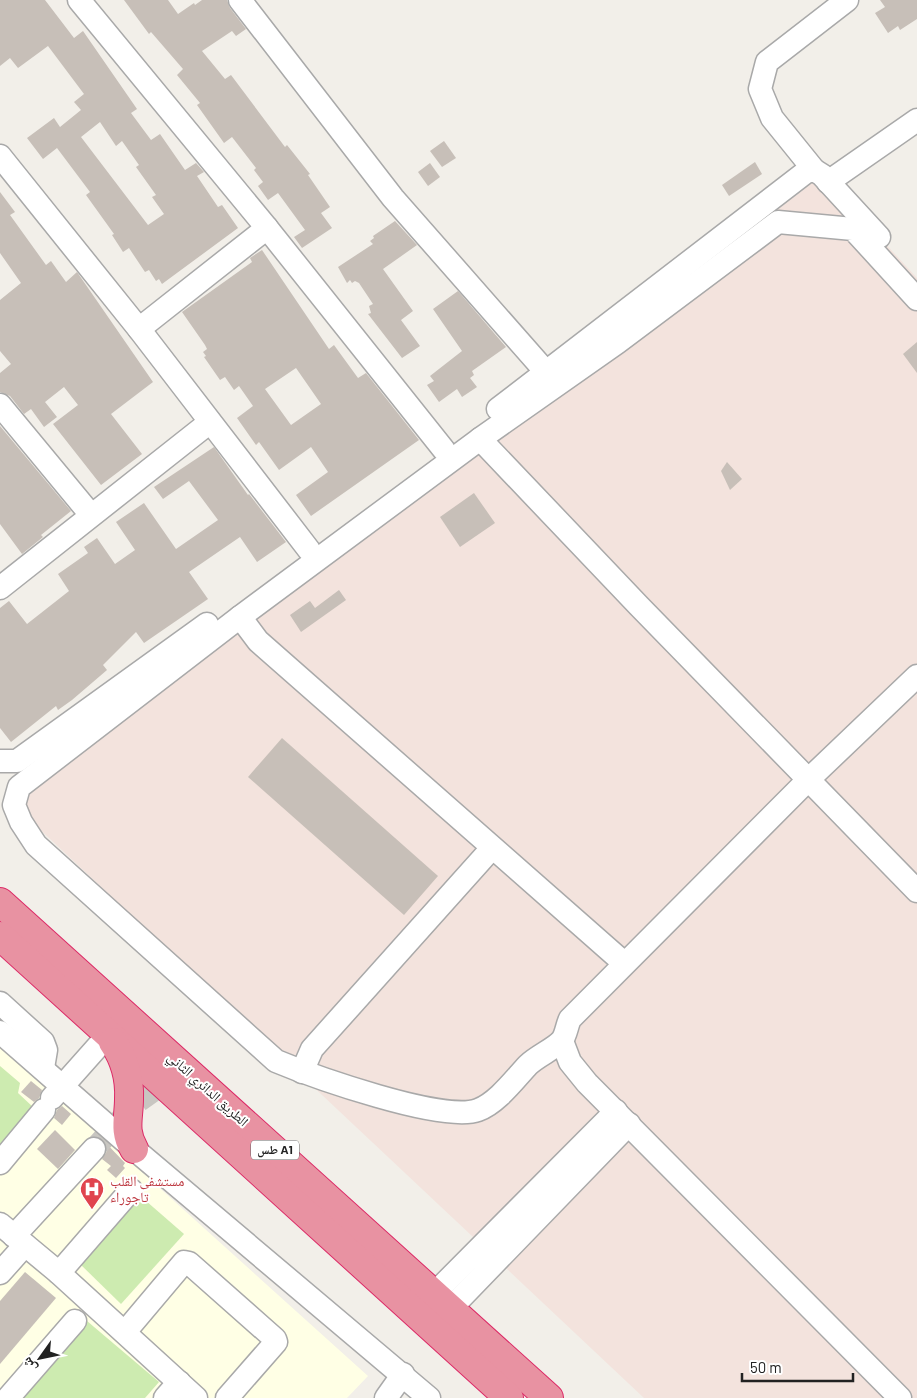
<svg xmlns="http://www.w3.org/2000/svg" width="917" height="1398" font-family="Barlow,'Noto Naskh Arabic',sans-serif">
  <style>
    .education { fill: #ffffe5 }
    .military { fill: #f3e3dd }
    .grass { fill: #cdebb0 }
    .building { fill: #c7bfb8; fill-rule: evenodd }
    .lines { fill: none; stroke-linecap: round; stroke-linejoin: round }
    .minor-tunnel { stroke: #c8c6c1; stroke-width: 22; stroke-dasharray: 22 11; stroke-linecap: butt }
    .minor-casing { stroke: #a9a9a9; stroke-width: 25 }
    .highway-casing { stroke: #dc2a67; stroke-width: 30 }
    .minor { stroke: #fff; stroke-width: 22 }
    .highway { stroke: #e892a2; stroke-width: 28 }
    .labels { text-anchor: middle; stroke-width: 4; stroke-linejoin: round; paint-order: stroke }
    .shield { fill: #fff; stroke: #646464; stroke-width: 1 }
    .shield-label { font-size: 12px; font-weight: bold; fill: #222 }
    .street-label { font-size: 14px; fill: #222; stroke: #fff }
    .health-label { font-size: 14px; fill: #be3a42; stroke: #fff; text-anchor: start }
  </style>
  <rect width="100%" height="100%" fill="#f2efe9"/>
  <path class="education" d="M0 1044 368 1376 347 1398H0Z"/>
  <path class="military" d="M822 175 917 278V1398H644L14 805Z"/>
  <g class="grass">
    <path d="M0 1066 20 1083 18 1093 34 1108 0 1146Z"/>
    <path d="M138 1194 184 1234 121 1304 78 1262Z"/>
    <path d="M87 1321 159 1382 145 1398H21Z"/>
  </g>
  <g class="building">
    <path d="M0 0H45L74 38 83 31 137 109 131 113 151 140 160 134 185 170 196 163 204 172 197 176 218 207 222 205 238 228 162 284 159 279 156 281 149 270 145 272 129 248 123 252 112 235 114 234 86 195 90 192 57 148 43 159 27 138 54 118 60 127 81 110 74 102 84 94 48 46 18 68 10 58 0 66ZM100 122 116 146 122 141 139 165 136 167 156 195 152 197 164 214 148 225 81 137Z"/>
    <path d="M124 0H168L178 14 194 3 195 5 202 0H227L230 8 246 29 236 36 232 31 202 51 225 79 231 75 285 147 287 145 310 174 308 175 330 207 321 213 332 228 302 248 294 237 305 230 278 193 268 200 258 186 263 182 254 170 256 168 232 137 224 143 197 105 200 103 177 75 183 69 151 32 149 34Z"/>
    <path d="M880 0H917V19L900 30 898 26 888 33 875 13 885 7Z"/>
    <path d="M444 141 456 158 442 167 430 151Z"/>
    <path d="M755 162 762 174 729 196 722 185Z"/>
    <path d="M430 163 440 177 428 186 418 172Z"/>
    <path d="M0 192 15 212 10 215 46 265 51 261 66 282 77 272 153 382 111 414 142 454 101 485 53 424 78 405 64 387 45 402 57 417 44 427 31 409 24 414 10 396 0 392V373L11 364 0 351V300L21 283 0 253Z"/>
    <path d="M395 221 417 245 383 269 413 311 401 320 420 346 402 358 368 314 371 313 369 306 373 304 359 283 355 281 352 283 350 280 347 283 338 267 373 244 370 241 374 238 373 236Z"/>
    <path d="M262 250 329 349 334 345 358 378 366 373 419 440 311 516 296 495 328 472 311 447 279 470 259 442 256 445 237 418 253 406 239 386 234 390 225 377 220 380 204 357 206 356 203 352 207 349 205 345 182 312 252 262 250 258ZM296 368 321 404 291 425 265 389Z"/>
    <path d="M458 291 506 347 472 371 474 375 470 378 477 387 462 397 457 389 439 402 427 385 434 381 430 376 462 351 433 309Z"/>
    <path d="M917 342V373L903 354Z"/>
    <path d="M0 426 71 511 41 535 43 537 22 554 0 524Z"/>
    <path d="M214 447 248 495 249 494 286 542 257 562 240 537 189 572 208 599 144 643 136 632 103 665 107 670 72 700 58 710 56 706 11 742 0 728V608L9 601 27 624 69 591 58 574 88 553 84 547 97 538 115 564 135 550 116 522 144 503 176 549 218 520 189 481 163 499 154 487Z"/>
    <path d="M727 462 742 479 730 490 721 471Z"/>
    <path d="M474 493 495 523 460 547 440 517Z"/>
    <path d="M339 590 346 600 301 632 290 615 310 601 315 608Z"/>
    <path d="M282 738 438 876 404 915 248 777Z"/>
    <path d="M31 1081 42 1090 39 1098 34 1102 21 1092Z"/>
    <path d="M62 1106 71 1114 62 1125 54 1118 57 1110Z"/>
    <path d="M55 1130 75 1150 58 1169 37 1149Z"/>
    <path d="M104 1141 125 1163 123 1166 125 1168 116 1178 107 1170 111 1166 102 1159 107 1151Z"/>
    <path d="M25 1272 56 1298 0 1364V1301Z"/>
  </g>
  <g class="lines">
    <path class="minor-tunnel" d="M94 1149 135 1104 163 1084"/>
    <g class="minor-casing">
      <g id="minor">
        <path d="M79 0 267 228 139 329"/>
        <path d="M240 0 393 198 546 372"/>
        <path d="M0 156 139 329 309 550"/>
        <path d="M814 170 772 118 760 89 767 62 847 0"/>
        <path d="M828 182 917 120"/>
        <path d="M267 228 444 450"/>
        <path d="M917 299 853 229 778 222 618 342 480 439 240 617 19 787 14 805 21 822 36 845 276 1061C312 1076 443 1123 478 1110 497 1103 514 1080 528 1065 537 1056 556 1048 562 1040 566 1035 567 1025 570 1019L808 780 917 676"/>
        <path d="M0 405 91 515"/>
        <path d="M498 409 806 172 814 170 822 175 879 237"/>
        <path d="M480 439 639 606 917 891"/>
        <path d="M0 588 210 422"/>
        <path d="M240 617 258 641 624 963"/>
        <path d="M0 761H17L207 624"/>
        <path d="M0 1003 43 1042 46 1050 43 1068"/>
        <path d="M0 1032 134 1149 429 1398"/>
        <path d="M562 1041 570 1062 587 1083 900 1398"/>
        <path d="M302 1072 312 1049 492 848"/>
        <path d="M52 1098 108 1035"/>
        <path d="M0 1163 44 1110"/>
        <path d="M0 1224 59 1273 196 1398"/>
        <path d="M14 1236 94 1149"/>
        <path d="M0 1273 25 1245"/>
        <path d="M59 1273 131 1190"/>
        <path d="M434 1294 616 1111"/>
        <path d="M451 1308 629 1124"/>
        <path d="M125 1332 184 1262 189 1263 275 1339 276 1342 227 1398"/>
        <path d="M8 1398 75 1321"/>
        <path d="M165 1398 179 1382"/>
        <path d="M386 1398 403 1374"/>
      </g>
    </g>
    <g class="highway-casing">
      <g id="highway">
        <path d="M0 902 549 1398"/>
        <path d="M0 936 509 1398"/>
        <path d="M113 1042C124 1058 130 1079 129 1099 129 1118 123 1130 134 1149"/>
      </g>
    </g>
    <use href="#minor" class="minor"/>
    <use href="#highway" class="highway"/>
  </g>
  <defs>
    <g id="hospital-pin" transform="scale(1.25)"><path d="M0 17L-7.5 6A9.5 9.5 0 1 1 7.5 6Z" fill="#e0444e" stroke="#fff"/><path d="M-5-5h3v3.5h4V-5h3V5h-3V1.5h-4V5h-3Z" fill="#fff"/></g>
  </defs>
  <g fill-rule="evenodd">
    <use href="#hospital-pin" x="92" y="1189"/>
  </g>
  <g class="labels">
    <rect class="shield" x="251" y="1140.5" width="48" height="19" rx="4"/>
    <g class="shield-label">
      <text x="275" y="1154">طس A1</text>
    </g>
    <g class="street-label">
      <text transform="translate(208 1089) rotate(42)" y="5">الطريق الدائري الثاني</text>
    </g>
    <g class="health-label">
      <text x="110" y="1186">مستشفى القلب<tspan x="110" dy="16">تاجوراء</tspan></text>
    </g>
  </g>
  <g transform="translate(40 1358) rotate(237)" stroke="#ffffff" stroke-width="4" paint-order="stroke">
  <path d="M0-4L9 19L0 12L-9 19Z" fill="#222222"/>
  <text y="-8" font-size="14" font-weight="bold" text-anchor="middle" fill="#222222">ش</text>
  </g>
  <path d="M742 1373v8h111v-8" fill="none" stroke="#222222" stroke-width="2.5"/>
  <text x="750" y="1373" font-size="15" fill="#222222" stroke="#ffffff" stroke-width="4" paint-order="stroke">50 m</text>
</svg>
